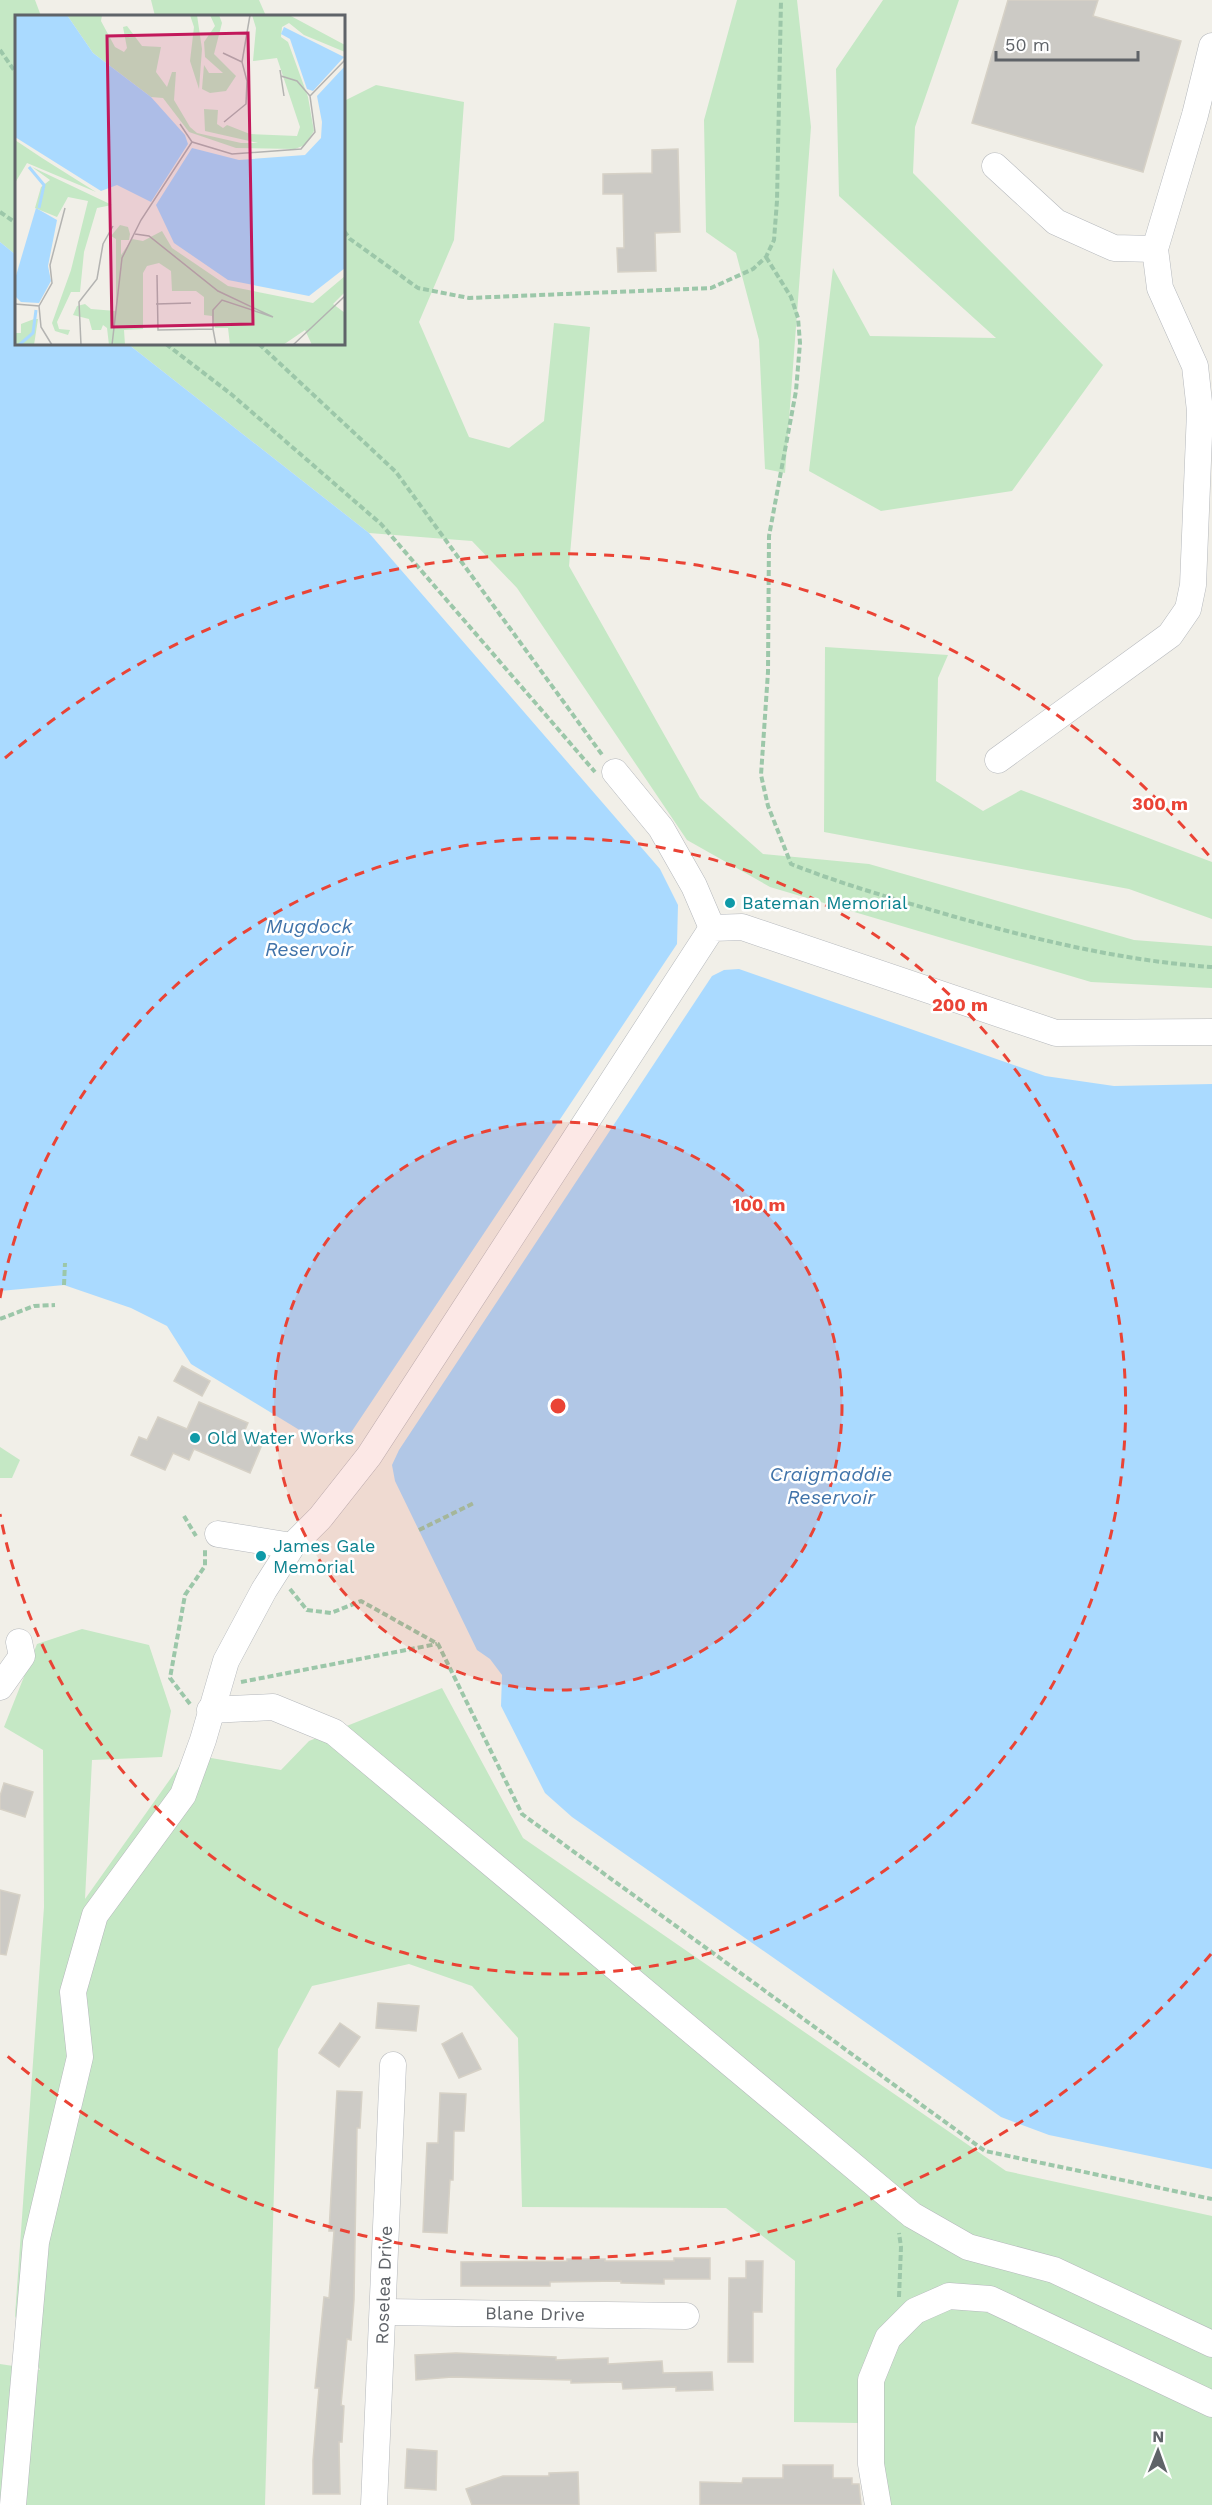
<svg xmlns="http://www.w3.org/2000/svg" width="1212" height="2505" font-family="'Work Sans',sans-serif">
  <style>
    .green { fill: #c5e8c5 }
    .water { fill: #aadaff }
    .building { fill: #cccac5; stroke: #d6d1c6; stroke-width: 1.5 }
    .lines { fill: none; stroke-linecap: round; stroke-linejoin: round }
    .minor-casing { stroke: #b5b8bc; stroke-width: 27 }
    .path { stroke: #9cc7a9; stroke-width: 4; stroke-dasharray: 6 3; stroke-linecap: butt }
    .minor { stroke: #fff; stroke-width: 26 }
    .ring { fill: none; stroke: #ea4335; stroke-width: 3; stroke-dasharray: 10 8 }
    .culture-dot { fill: #0f9aa8; stroke: #fff; stroke-width: 2 }
    .labels { text-anchor: middle; stroke-width: 5; stroke-linejoin: round; paint-order: stroke }
    .culture-label { font-size: 18px; fill: #0d838f; stroke: #fff; text-anchor: start }
    .street-label { font-size: 18px; fill: #5f6368; stroke: #fff }
    .water-label { font-size: 20px; font-style: italic; fill: #4174aa; stroke: #fff }
    .inset-river { fill: none; stroke: #aadaff; stroke-width: 3 }
    .inset-road { fill: none; stroke: #b3b3b1; stroke-width: 1.5 }
    .view { fill: #c2185b; fill-opacity: 0.15; stroke: #c2185b; stroke-width: 3 }
    .inset-edge { fill: none; stroke: #5f6368; stroke-width: 3 }
    .centre { fill: #ea4335; stroke: #fff; stroke-width: 3 }
    .ring-label { font-size: 18px; text-anchor: middle; font-weight: bold; fill: #ea4335; stroke: #fff; stroke-width: 5; stroke-linejoin: round; paint-order: stroke }
  </style>
  <rect width="100%" height="100%" fill="#f1efe8"/>
  <g class="green">
    <path d="M0 0H35L41 16H16V255L0 242Z"/>
    <path d="M151 0H259L266 16H155Z"/>
    <path d="M737 0H797L811 127 785 473 765 469 759 340 736 253 706 232 704 120Z"/>
    <path d="M883 0H959L915 127 913 173 1103 365 1012 491 881 511 809 471 833 268 870 336 996 338 839 196 836 69Z"/>
    <path d="M376 85 464 102 454 240 419 322 469 437 509 448 544 421 554 323 590 327 569 566 700 798 763 854 869 864 1134 940 1212 946V988L1091 982 770 887 687 840 517 588 472 541 369 533 128 344H344V101Z"/>
    <path d="M825 647 948 655 938 678 936 781 983 811 1021 790 1212 862V919L1129 889 824 832Z"/>
    <path d="M0 1447 20 1460 12 1478H0Z"/>
    <path d="M82 1629 149 1645 171 1711 162 1757 92 1760 85 1899 188 1754 281 1770 309 1741 442 1688 523 1838 1006 2171 1212 2216V2505H877L859 2423 794 2422 795 2261 726 2208 522 2207 518 2038 472 1986 409 1964 312 1986 278 2049 265 2505H0V2364L40 2370 15 2316 44 1907 43 1750 4 1727 37 1644Z"/>
  </g>
  <g class="water">
    <path d="M0 242 16 255V344H128L369 533 660 869 678 905 677 944 350 1434 333 1441 306 1434 191 1364 167 1326 131 1308 64 1285 0 1291Z"/>
    <path d="M739 969 1045 1076 1114 1086 1212 1084V2169L1049 2135 1001 2117 572 1817 545 1793 501 1706 502 1675 490 1659 477 1650 395 1481 392 1465 399 1450 712 976 724 970Z"/>
  </g>
  <g class="building">
    <path d="M1008 0H1098L1093 16 1181 41 1143 172 972 123Z"/>
    <path d="M678 149 680 232 655 233 656 271 618 272 617 248H624L623 194H603V174L652 173V150Z"/>
    <path d="M182 1366 210 1381 202 1396 174 1381Z"/>
    <path d="M199 1402 248 1423 241 1439 261 1447 250 1473 194 1449 189 1460 173 1453 165 1470 131 1455 139 1437 147 1440 158 1417 187 1429Z"/>
    <path d="M4 1783 33 1792 25 1817 0 1809V1796Z"/>
    <path d="M0 1890 20 1895 6 1955 0 1954Z"/>
    <path d="M378 2003 419 2006 416 2031 376 2028Z"/>
    <path d="M340 2023 360 2037 339 2067 319 2053Z"/>
    <path d="M462 2033 481 2069 459 2078 442 2044Z"/>
    <path d="M337 2091 362 2092 360 2128H357L354 2300 351 2340 347 2339 341 2405 344 2406 342 2442H339L340 2494H313V2460L319 2388H315L324 2297 329 2298 334 2231H329Z"/>
    <path d="M440 2093 466 2094 464 2131H454L453 2180H450L447 2233 423 2232 427 2143H438Z"/>
    <path d="M674 2258H710V2279H664V2284L621 2283V2281L550 2282V2286H461V2262L567 2261V2259H605V2261H674Z"/>
    <path d="M746 2261H763L762 2312H753V2362H728L729 2278H746Z"/>
    <path d="M456 2353 556 2357V2360L608 2358V2364L662 2361 663 2373 712 2372 713 2390 676 2391V2387L623 2389 622 2382 571 2383V2380L452 2377 416 2380 415 2355Z"/>
    <path d="M407 2449 437 2451 436 2490 405 2488Z"/>
    <path d="M783 2465H833V2478H852V2484H859L861 2505H700V2482L742 2483 743 2478H783Z"/>
    <path d="M578 2472 579 2505H472L466 2489 503 2476H549V2473Z"/>
  </g>
  <g class="lines">
    <g class="minor-casing">
      <g id="minor">
        <path d="M995 166 1056 222 1114 248 1155 249"/>
        <path d="M998 760 1170 635 1188 609 1193 585 1200 411 1195 366 1160 288 1155 249 1195 115 1212 46"/>
        <path d="M615 772 661 828 694 886 712 928"/>
        <path d="M218 1534 292 1546"/>
        <path d="M0 1687 22 1656 19 1642"/>
        <path d="M210 1710 273 1707 334 1732 912 2215 968 2247 1054 2270 1212 2344"/>
        <path d="M384 2312 686 2316"/>
        <path d="M13 2505 36 2242 80 2057 73 1992 95 1915 183 1795 203 1740 226 1661 264 1590 292 1546 320 1518 369 1456 712 928 742 927 1056 1033 1212 1032"/>
        <path d="M374 2505 393 2065"/>
        <path d="M878 2505 871 2464V2380L888 2338 915 2311 949 2296 990 2299 1212 2404"/>
      </g>
    </g>
    <g class="path">
      <path d="M0 50 16 73"/>
      <path d="M0 212 16 223"/>
      <path d="M344 231 350 239 418 288 469 298 711 288 753 269 766 257 774 240 777 201 781 0"/>
      <path d="M766 257 791 297 798 318 800 343 796 391 769 536 768 672 761 775 768 806 791 864C844 885 898 900 952 916 1037 940 1124 961 1212 967"/>
      <path d="M166 344 231 394 381 524 595 772"/>
      <path d="M259 344 396 472 603 756"/>
      <path d="M64 1285 65 1263"/>
      <path d="M0 1319 34 1306 55 1305"/>
      <path d="M184 1516 196 1536"/>
      <path d="M419 1530 474 1503"/>
      <path d="M290 1589 307 1610 331 1613 361 1601 438 1644 522 1814 985 2151 1212 2199"/>
      <path d="M241 1682 437 1644"/>
      <path d="M190 1704 170 1678 185 1595 205 1566V1550"/>
      <path d="M899 2297 901 2247 899 2233"/>
    </g>
    <use href="#minor" class="minor"/>
  </g>
  <circle cx="558" cy="1406" r="284" fill="#ea4335" fill-opacity=".12"/>
  <g class="ring">
    <circle cx="558" cy="1406" r="284"/>
    <path d="M0 1298A568 568 0 1 1 0 1514"/>
    <path d="M1211 1954A852 852 0 0 1 5 2054M5 758A852 852 0 0 1 1211 858"/>
  </g>
  <g class="culture-dot">
    <circle cx="730" cy="903" r="6"/>
    <circle cx="195" cy="1438" r="6"/>
    <circle cx="261" cy="1556" r="6"/>
  </g>
  <g class="labels">
    <g class="culture-label">
      <text x="742" y="909">Bateman Memorial</text>
      <text x="207" y="1444">Old Water Works</text>
      <text x="273" y="1552">James Gale<tspan x="273" dy="21">Memorial</tspan></text>
    </g>
    <g class="street-label">
      <text transform="translate(384 2285) rotate(-88)" y="6">Roselea Drive</text>
      <text transform="translate(535 2314) rotate(1)" y="6">Blane Drive</text>
    </g>
    <g class="water-label">
      <text x="309" y="933">Mugdock<tspan x="309" dy="23">Reservoir</tspan></text>
      <text x="831" y="1481">Craigmaddie<tspan x="831" dy="23">Reservoir</tspan></text>
    </g>
  </g>
  <g transform="translate(15 15)">
    <rect width="330" height="330" fill="#f1efe8"/>
    <path d="M52 0H87L86 6 100 32 109 37 112 33 108 12 112 11 127 31 146 32 141 57 152 72 157 57H161L159 85 175 112 182 118 226 128H243L190 116 189 94 203 95 202 109 208 113 212 110 235 119 282 121 285 112 262 43 238 46 241 13 237 0H274L330 30V37L289 20 274 8 267 12 266 22 273 27 293 82 299 116 290 130 280 134 221 133 174 117 148 83 136 82 78 38ZM175 0H182L187 34 184 74 175 46 179 12ZM195 0H204L207 8 199 39 221 61 211 76 195 78 187 74 189 50 194 58H208L190 42 189 27 200 11ZM0 125 27 143 81 177 12 148 0 168ZM17 152 97 190 82 193 69 237 65 277H56L42 307 44 314 55 315 53 320 40 316 37 308 56 255 73 186 53 182 42 202 20 193 26 172 35 165ZM105 210 113 212 115 219 114 225H106V240L117 224 128 226 147 216 157 233 213 271 298 288 330 261V277L318 289 330 298V330H297L290 315 268 330H215L213 313H200L197 301 189 300V282L181 276H157L156 256 144 248 132 251 128 258V314L109 315 110 330H94L92 313 88 310 86 315H77L74 304 58 300 62 291 70 289 76 294 101 296V224L96 221ZM19 304H23L19 330H0V318H6V309Z" fill="#c5e8c5"/>
    <path d="M0 0H52L78 38 136 82 170 120 173 129 136 187 102 170 86 176 0 122ZM269 12 329 42 298 76 292 74 275 24 266 19ZM330 51V253L294 281 213 265 159 228 141 190 177 133 224 145 290 140 306 123 307 107 302 81ZM21 193 42 205 33 251 36 266 24 288 6 287 0 281V264Z" fill="#aadaff"/>
    <path class="inset-river" d="M14 152 29 170 24 193M4 330 18 318 21 295"/>
    <path class="inset-road" d="M208 38 227 47M265 55 269 81M266 61 282 66 295 81M209 107 231 89 232 66 227 47 235 0M165 109 177 127M120 219 134 221 203 276 258 302 207 285 198 295V315M142 260 143 315 198 314 201 330M0 289 24 291 26 312 37 330M141 289 176 288M24 291 37 268 35 250 50 193M66 330 64 287 82 264 88 229 98 211M97 330 107 243 126 205 177 127 217 139 286 134 300 117 295 81 330 45M278 330 330 281"/>
    <path class="view" d="M233 18 238 309 97 312 92 21Z"/>
    <rect width="330" height="330" class="inset-edge"/>
  </g>
  <circle cx="558" cy="1406" r="9" class="centre"/>
  <g class="ring-label">
    <text x="1160" y="810">300 m</text>
    <text x="960" y="1011">200 m</text>
    <text x="759" y="1211">100 m</text>
  </g>
  <g transform="translate(1158 2451) rotate(1)" stroke="#ffffff" stroke-width="4.5" paint-order="stroke">
  <path d="M0-4.5L10 22L0 15L-10 22Z" fill="#5f6368"/>
  <text y="-9" font-size="16" font-weight="bold" text-anchor="middle" fill="#5f6368">N</text>
  </g>
  <path d="M996 51v9h142v-9" fill="none" stroke="#5f6368" stroke-width="3"/>
  <text x="1005" y="51" font-size="18" fill="#5f6368" stroke="#ffffff" stroke-width="4.5" paint-order="stroke">50 m</text>
</svg>
